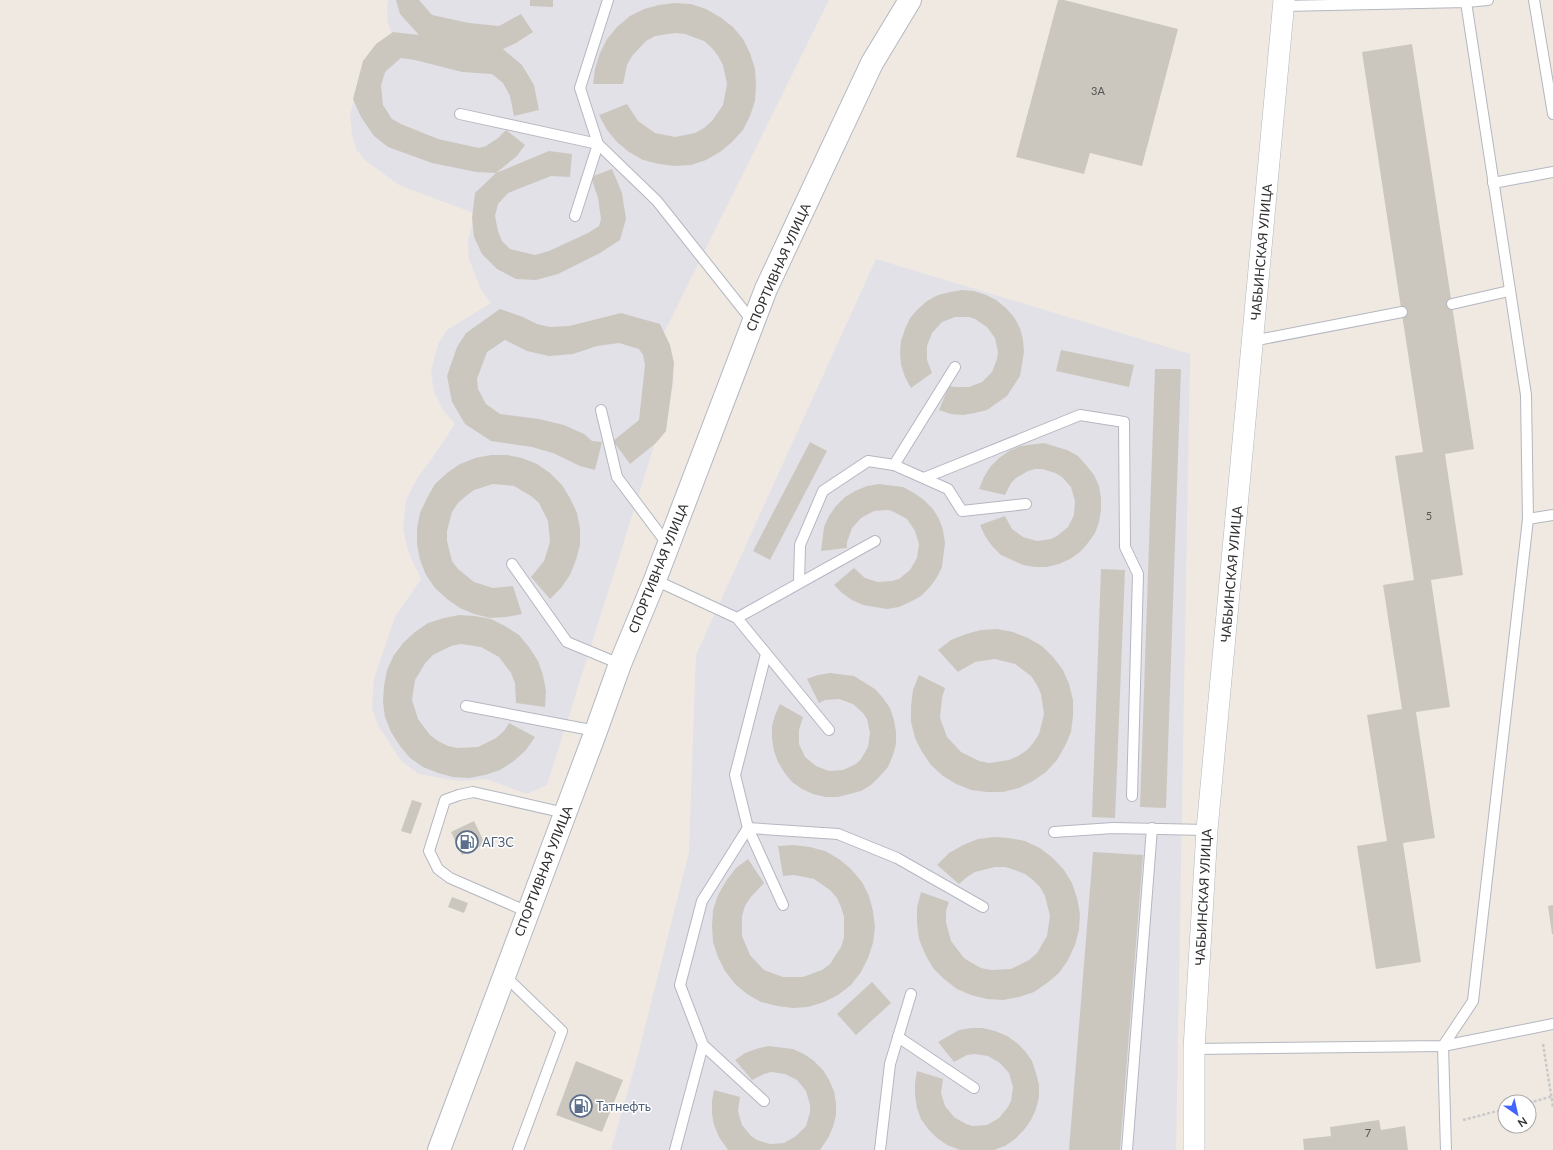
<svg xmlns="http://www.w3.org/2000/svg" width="1553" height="1150" viewBox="0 0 1553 1150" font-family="Lato,sans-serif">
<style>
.industrial{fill:#e3e1e8}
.building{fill:#cbc7bf}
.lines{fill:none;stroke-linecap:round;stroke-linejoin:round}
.lane-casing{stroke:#b4b7c1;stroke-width:12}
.street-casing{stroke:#b4b7c1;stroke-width:22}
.secondary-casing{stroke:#b4b7c1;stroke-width:24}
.path{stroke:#c9c9c9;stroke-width:2.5;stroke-dasharray:3 2;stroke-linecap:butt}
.lane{stroke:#fff;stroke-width:10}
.street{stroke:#fff;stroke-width:21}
.secondary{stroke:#fff;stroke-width:22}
.labels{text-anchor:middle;stroke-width:3;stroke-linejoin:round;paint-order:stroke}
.number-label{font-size:11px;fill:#555452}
.street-label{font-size:13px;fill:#2e2e2e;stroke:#fff}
.service-label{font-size:13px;fill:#4e5e75;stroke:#fff;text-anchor:start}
</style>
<rect width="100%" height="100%" fill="#efe9e1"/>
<g class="industrial">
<path d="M388 0H829L663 335 670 349 674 383 547 785 527 794 486 779 459 781 419 774 401 761 378 725 372 709 374 679 395 617 421 579 408 551 403 528 406 500 418 477 431 460 455 424 443 410 434 392 431 372 438 344 447 330 491 303 481 290 469 259 468 241 472 225 476 214 399 185 366 161 356 149 352 134 350 116 354 98 392 34 388 23 387 8Z"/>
<path d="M876 259 1190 354 1176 1150H611L638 1055 689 852 696 655Z"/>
</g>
<g class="building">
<path d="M396 0H419L432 15 469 23 499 26 521 14 533 32 516 43 503 49 522 65 534 85 539 110 514 116 510 96 503 83 492 74 462 72 415 60 401 58 394 64 385 72 381 86 383 105 392 119 401 124 438 139 479 148 486 146 498 138 506 130 525 145 517 156 496 173 476 172 432 163 388 147 374 136 361 117 353 99 363 61 376 44 393 32 419 35 400 14Z"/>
<path d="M530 0H553V7L530 6Z"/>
<path d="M1058 0H1064L1178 29 1142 166 1090 153 1084 174 1016 157Z"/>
<path d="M675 3 691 4 706 9 720 17 733 27 743 39 750 53 755 69 756 85 755 101 750 116 743 130 732 142 720 152 706 160 691 165 675 166 659 164 643 160 629 152 617 142 607 130 599 115 627 104 638 121 655 133 675 137 695 133 704 128 712 121 723 105 727 84 723 65 718 56 712 48 704 41 685 34 675 33 655 36 646 41 632 56 627 65 623 84H593L595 69 600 53 607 39 617 27 630 16 644 9 659 5Z"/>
<path d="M1412 44 1474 449 1445 454 1463 575 1431 580 1450 707 1416 712 1435 838 1403 843 1421 962 1376 969 1357 846 1387 841 1367 715 1402 709 1383 585 1414 580 1395 456 1423 452 1362 52Z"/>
<path d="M549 151 572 154 570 177 551 176 508 193 498 204 495 216 498 231 502 241 510 249 535 255 549 251 588 233 599 226 601 219 598 198 591 177 612 169 622 193 626 219 620 240 600 253 558 274 536 280 516 279 497 269 482 254 474 237 472 218 475 193 496 173Z"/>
<path d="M962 290 974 291 986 295 996 300 1006 308 1014 317 1020 328 1023 340 1024 352 1020 376 1007 396 987 410 975 413 963 415 951 414 939 410 949 386 955 387H969L982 382 992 372 997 359 998 352 995 338 987 327 975 319 969 317H955L942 322 932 333 927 346V360L932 373 911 388 905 377 901 365 900 353 901 341 905 329 910 318 918 309 927 301 938 295 950 292Z"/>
<path d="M500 309 523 317 537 324 550 327 569 326 621 313 660 324 670 345 674 363 672 387 666 431 656 443 630 464 613 441 639 420 645 365 643 355 639 349 619 343 597 346 573 354 549 356 527 351 505 340 487 352 477 379 478 389 486 404 500 414 539 419 564 425 584 434 592 441 602 442 595 470 580 466 553 453 532 447 491 441 465 424 452 402 447 376 457 347 466 333Z"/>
<path d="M1061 350 1134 365 1129 387 1056 371Z"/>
<path d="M1155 369H1181L1166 808 1140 807Z"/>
<path d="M810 442 827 451 770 560 753 551Z"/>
<path d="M1044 443 1067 450 1078 456 1086 465 1094 475 1099 486 1101 498V510L1099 522 1095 533 1088 543 1080 552 1070 559 1059 564 1047 567H1035L1023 565 1001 555 992 546 985 536 980 525 1005 516 1012 529 1023 537 1037 541 1051 539 1057 536 1068 527 1074 515 1075 501 1071 487 1062 477 1055 473 1042 469H1035L1028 471 1016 478 1011 483 1005 495 979 489 984 477 990 467 999 458 1009 451 1020 446Z"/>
<path d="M491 455H507L522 458 537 464 550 473 562 485 570 498 577 513 580 528V545L576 560 570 575 561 588 550 599 531 577 544 561 550 542 548 521 539 503 531 496 514 486 493 484 474 490 466 496 458 503 452 512 447 531V541L452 561 458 569 474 582 493 588 513 586 522 614 506 617 490 618 474 614 460 608 447 599 435 588 426 575 420 560 417 544V528L420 513 427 498 435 484 447 473 460 464 475 458Z"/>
<path d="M879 484 903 487 914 493 924 500 933 509 939 519 943 530 945 543 942 567 937 577 930 587 921 596 910 602 899 607 887 609 863 605 852 600 842 593 834 585 854 568 865 578 878 582 892 581 899 579 910 570 917 558 919 544 915 531 907 519 894 512 888 510 874 511 861 518 852 528 847 542V548L821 551 824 527 829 516 836 506 845 497 855 491 867 486Z"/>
<path d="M1101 569 1125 570 1115 818 1092 817Z"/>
<path d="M459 615 475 616 491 619 505 626 519 635 529 647 538 661 543 675 546 691 545 707 516 703 515 683 511 673 499 657 481 647 461 644 451 646 433 655 426 662 415 680 412 700 418 719 430 735 438 741 448 746 457 748 478 747 496 738 504 731 509 723 535 737 526 750 514 761 500 770 485 775 469 778 453 777 438 773 423 767 410 758 400 746 391 732 385 717 383 702 384 686 387 670 394 655 403 643 415 632 428 623 444 618Z"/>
<path d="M997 629 1013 632 1028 638 1042 646 1053 657 1063 670 1069 684 1073 700V716L1071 732 1065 746 1057 760 1046 772 1033 781 1019 788 1003 792H987L971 790 956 784 943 776 931 765 922 752 915 738 911 722V706L913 690 919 675 945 688 942 698 940 718 947 737 961 752 979 761 989 763 1009 760 1018 756 1027 750 1034 742 1039 734 1044 714 1041 694 1037 685 1031 676 1015 664 995 659 975 662 958 672 938 650 951 640 966 634 981 630Z"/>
<path d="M830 673 854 676 875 689 883 698 890 708 894 720 896 732V744L893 755 888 767 880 776 871 785 861 791 838 797H825L813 794 802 789 792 782 784 772 778 762 774 751 772 739V726L775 715 780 704 803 717 799 730V744L805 757 816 766 829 771 843 770 856 764 861 759 868 747 870 733 867 719 863 713 853 704 839 699 825 700 819 703 807 679 818 675Z"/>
<path d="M412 800 422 803 411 834 401 831Z"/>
<path d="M474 821 485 844 462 855 451 832Z"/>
<path d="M994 837 1009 838 1025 841 1040 848 1053 858 1064 870 1072 883 1077 898 1080 914 1079 930 1075 945 1068 960 1059 973 1047 983 1034 992 1019 997 1003 1000 987 999 971 995 957 989 944 979 933 968 925 954 919 939 917 923V907L921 892 949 902 946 911V922L951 941 964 958 972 963 981 968 991 970 1011 969 1029 960 1037 953 1047 936 1050 916 1045 896 1040 887 1033 880 1025 874 1015 870 1005 867H995L975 872 967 877 959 884 937 865 949 853 963 845 978 839Z"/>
<path d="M794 845 810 847 825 851 839 859 851 869 862 882 869 896 873 911 875 927 873 943 868 958 861 972 851 985 838 995 824 1002 808 1007 793 1008 777 1006 761 1002 747 994 735 984 725 971 718 957 713 942 712 926 713 910 718 895 726 881 736 868 748 859 764 883 750 898 745 906 742 916V936L750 955 764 970 783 977H803L822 970 830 964 841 947 844 937V917L841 907 837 898 830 890 814 879 794 875 783 876 778 846Z"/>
<path d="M1093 852 1143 855 1120 1150H1069Z"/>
<path d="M452 897 468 903 464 913 448 907Z"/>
<path d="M1553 905V934H1552L1548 906Z"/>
<path d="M872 982 891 1003 856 1035 837 1014Z"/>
<path d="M971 1028H983L995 1031 1007 1036 1017 1043 1025 1051 1032 1061 1036 1073 1039 1085V1097L1036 1109 1031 1120 1024 1130 1015 1139 1005 1146 994 1150H960L947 1145 937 1138 928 1129 921 1119 917 1108 915 1095V1083L917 1071 943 1079 941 1093 945 1106 954 1117 966 1124 973 1126 987 1125 999 1118 1008 1107 1011 1101 1013 1087 1009 1073 1000 1063 988 1056 974 1054 967 1055 954 1062 938 1042 959 1030Z"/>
<path d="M768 1046 793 1049 804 1054 814 1061 823 1070 829 1080 834 1091 836 1103V1115L833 1127 828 1138 820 1150H728L719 1137 714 1125 712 1114V1101L714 1090 740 1097 738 1111 742 1125 751 1136 757 1140 770 1144 784 1143 796 1136 806 1126 810 1112V1105L806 1091 797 1080 785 1074 771 1072 764 1074 752 1080 735 1060 745 1053 756 1049Z"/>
<path d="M576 1061 623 1080 602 1132 556 1115Z"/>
<path d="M1379 1120 1381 1130 1405 1126 1408 1150H1304L1303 1139 1331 1136 1330 1127Z"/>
</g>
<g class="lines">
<g class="lane-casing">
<g id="lane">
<path d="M608 0 580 88 598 144 657 201 753 322"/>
<path d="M1534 0 1553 114"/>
<path d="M1466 2 1488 0"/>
<path d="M1284 6 1466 2 1526 395 1528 519"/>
<path d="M460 114 598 144 575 216"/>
<path d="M1493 183 1553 172"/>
<path d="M1452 304 1509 291"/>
<path d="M1252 341 1402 312"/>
<path d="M601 410 617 477 668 545"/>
<path d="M894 465 948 489 962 511 1026 504"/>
<path d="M924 478 1080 415 1124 422 1125 547 1138 574 1132 796"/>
<path d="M512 564 567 642 620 664"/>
<path d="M655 580 737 618 829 730"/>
<path d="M799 583 800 545 823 491 868 461 894 465 955 367"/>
<path d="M737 618 875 541"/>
<path d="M766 654 735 775 748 828 783 905"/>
<path d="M466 706 596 731"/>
<path d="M1054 832 1113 828 1207 830"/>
<path d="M528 912 450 878 438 869 429 851 445 800 459 795 473 792 565 813"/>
<path d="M504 975 562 1031 518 1150"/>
<path d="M898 1037 974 1088"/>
<path d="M1194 1049 1443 1046 1553 1024"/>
<path d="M764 1101 703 1045 680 985 702 901 748 828 838 834 897 858 983 907"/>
<path d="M675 1150 703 1045"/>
<path d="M880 1150 890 1064 911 994"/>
<path d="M1127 1150 1152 828"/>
<path d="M1446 1150 1443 1046 1473 1001 1528 519 1553 515"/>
</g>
</g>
<g class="street-casing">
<path id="street" d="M1194 1150V1049L1207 830 1284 0"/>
</g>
<g class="secondary-casing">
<path id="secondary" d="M439 1150 596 731 620 664 655 580 766 289 872 63 910 0"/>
</g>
<g class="path">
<path d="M1543 1044 1553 1107"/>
<path d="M1529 1103 1553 1096"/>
<path d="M1463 1120 1505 1109"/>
</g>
<use href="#lane" class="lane"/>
<use href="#street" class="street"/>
<use href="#secondary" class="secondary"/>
</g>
<defs>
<g id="fuel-ring" transform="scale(1.15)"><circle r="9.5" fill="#fff" stroke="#5c6f8a" stroke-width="1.5"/><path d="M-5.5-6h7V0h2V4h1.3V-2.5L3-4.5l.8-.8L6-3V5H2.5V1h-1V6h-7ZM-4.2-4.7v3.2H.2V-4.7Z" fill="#5c6f8a"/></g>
</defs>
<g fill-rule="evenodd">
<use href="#fuel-ring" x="467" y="842"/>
<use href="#fuel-ring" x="581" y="1106"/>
</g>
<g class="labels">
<g class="number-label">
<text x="1098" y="95">3А</text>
<text x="1429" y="520">5</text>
<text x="1368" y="1137">7</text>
</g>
<g class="street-label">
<text transform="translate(1261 252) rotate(-85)" y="5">ЧАБЬИНСКАЯ УЛИЦА</text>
<text transform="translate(778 267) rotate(-66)" y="5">СПОРТИВНАЯ УЛИЦА</text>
<text transform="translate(658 568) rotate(-68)" y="5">СПОРТИВНАЯ УЛИЦА</text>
<text transform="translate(1231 574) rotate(-85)" y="5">ЧАБЬИНСКАЯ УЛИЦА</text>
<text transform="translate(543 871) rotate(-69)" y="5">СПОРТИВНАЯ УЛИЦА</text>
<text transform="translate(1203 897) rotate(-87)" y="5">ЧАБЬИНСКАЯ УЛИЦА</text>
</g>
<g class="service-label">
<text x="482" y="847">АГЗС</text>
<text x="596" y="1111">Татнефть</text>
</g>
</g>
<g transform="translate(1517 1114) rotate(146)"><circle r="19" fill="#ffffff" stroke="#ababab"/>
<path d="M0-3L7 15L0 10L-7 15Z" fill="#4264fb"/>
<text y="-6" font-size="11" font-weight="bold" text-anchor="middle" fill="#2e2e2e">N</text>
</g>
</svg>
